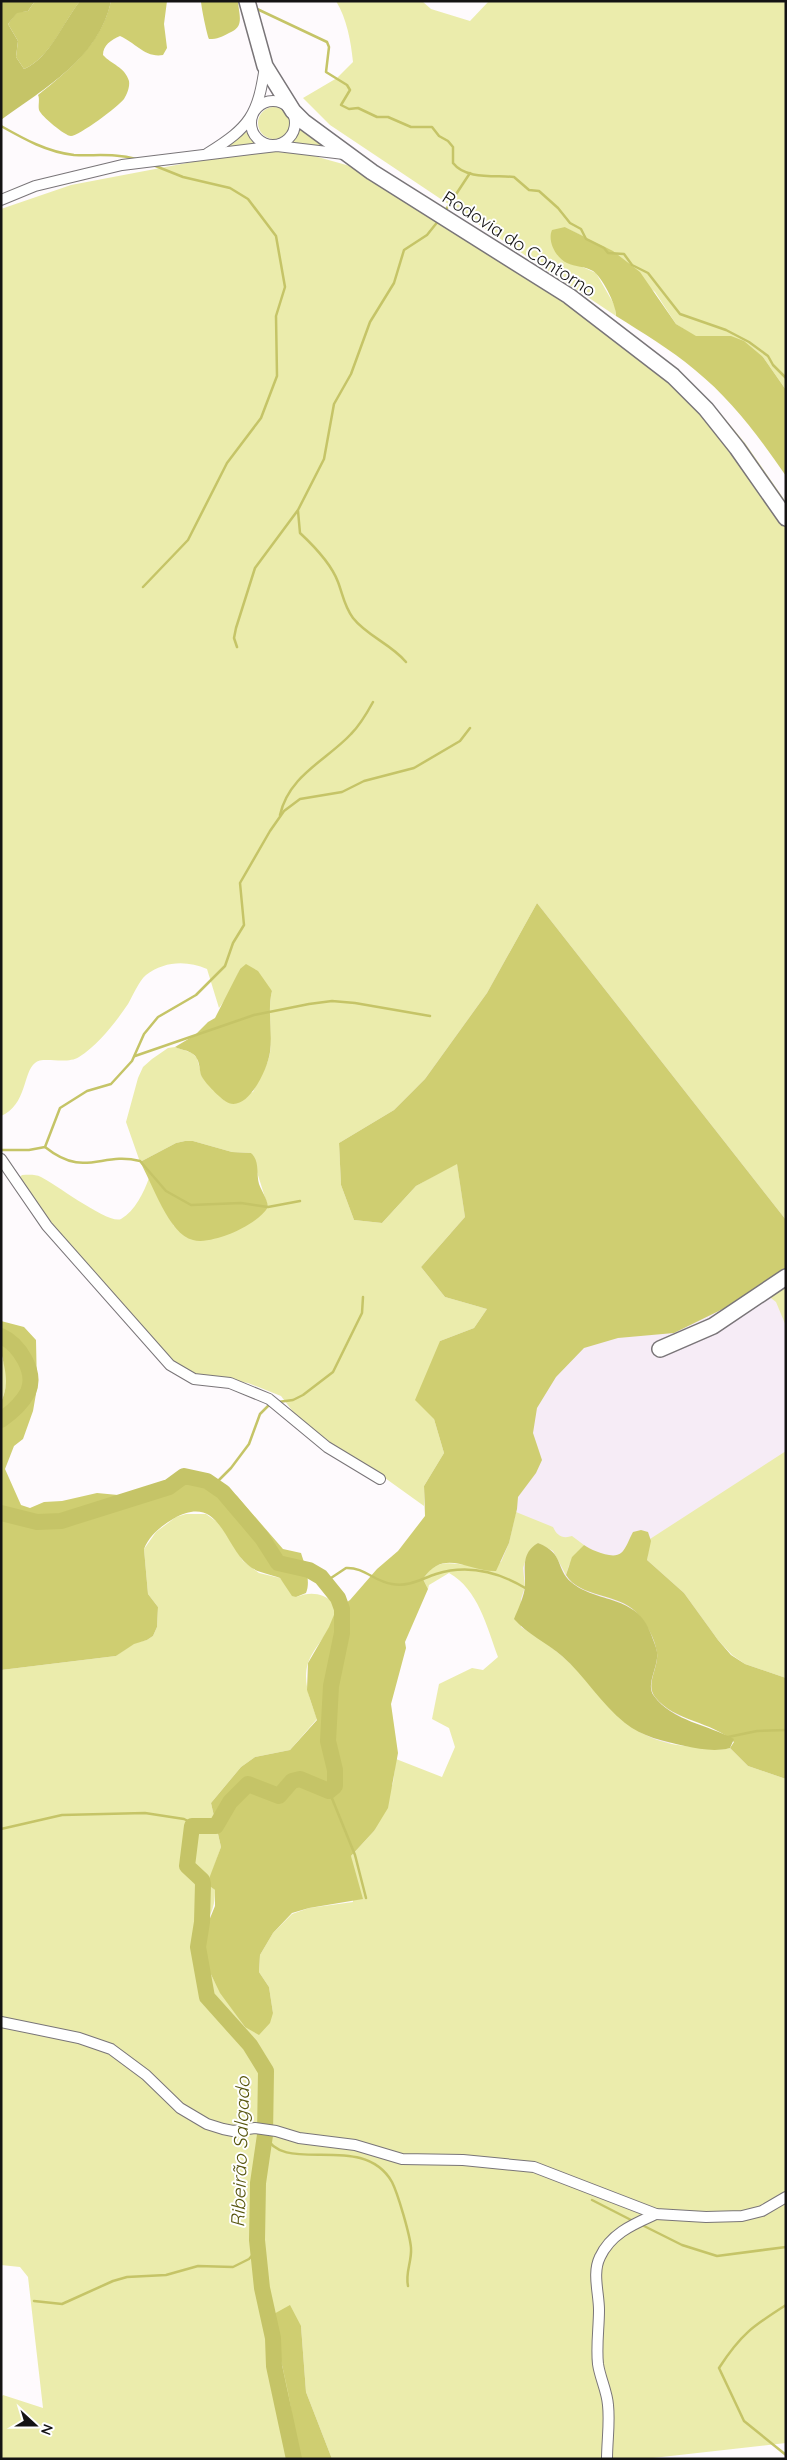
<svg xmlns="http://www.w3.org/2000/svg" width="787" height="2460" viewBox="0 0 787 2460" font-family="Quicksand,sans-serif">
<style>
.built{fill:#f6ecf6}
.green{fill:#ebecac}
.forest{fill:#cfce71}
.water{fill:#c5c467}
.lines{fill:none;stroke-linecap:round;stroke-linejoin:round}
.stream{stroke:#c5c467;stroke-width:2.5}
.river{stroke:#c5c467;stroke-width:16}
.street-casing{stroke:#797578;stroke-width:12}
.secondary-casing{stroke:#797578;stroke-width:18}
.street{stroke:#fff;stroke-width:10}
.secondary{stroke:#fff;stroke-width:15}
.labels{text-anchor:middle;stroke-width:4;stroke-linejoin:round;paint-order:stroke}
.street-label{font-size:18px;fill:#141314;stroke:#fff}
.water-label{font-size:19px;font-style:italic;fill:#57550d;stroke:#fff}
</style>
<rect width="100%" height="100%" fill="#fefafd"/>
<path class="built" d="M543 904 786 1202V1465L651 1789 490 1609 500 1356 402 1109Z"/>
<g class="green">
<path d="M336 1H422L431 9 470 21 489 1H786V390L763 357 714 336 696 337 676 324 655 292 598 244 565 227 557 252 560 257 596 273 615 306 616 316 330 125 303 98 337 78 353 62C351 42 347 19 336 1Z"/>
<circle cx="274" cy="123" r="16"/>
<path d="M299 122 328 147 290 142 296 135Z"/>
<path d="M249 130 253 140 257 143 220 150Z"/>
<path d="M263 151 307 154 350 166 648 353 707 401 721 414 745 443 786 502V1220L537 903 487 993 425 1079 394 1110 339 1143 341 1185 354 1220 382 1223 416 1186 457 1163 465 1217 421 1267 445 1297 487 1309 474 1328 440 1341 434 1419 444 1453 424 1486V1506L385 1478 359 1468 325 1438 300 1421 281 1396 248 1383 193 1375 159 1356 41 1217 20 1177 22 1175C28 1175 35 1174 41 1177 54 1183 109 1225 121 1219 135 1211 144 1192 149 1178L174 1226 268 1207 251 1153 232 1152 193 1141H185L176 1143 140 1162 126 1122 138 1078 143 1067 152 1059 168 1048 175 1047 192 1053 197 1058 202 1077 225 1101 253 1092C258 1079 268 1066 270 1053 273 1032 267 1011 272 991L240 969 229 994 219 1008 207 969C187 960 164 961 146 975 139 981 133 995 128 1004 116 1022 98 1045 79 1057 67 1065 42 1056 35 1063 23 1072 27 1105 1 1116V209L71 185 234 154Z"/>
<path d="M786 1278V1326L776 1302 767 1295Z"/>
<path d="M1 1356C9 1372 8 1386 1 1402Z"/>
<path d="M786 1451V1678L745 1664 732 1655 718 1640 684 1593 647 1560 650 1539Z"/>
<path d="M516 1512 553 1527C557 1536 563 1539 572 1536L584 1545 569 1565 566 1575 553 1551 538 1543 528 1553 523 1568 525 1587 521 1599V1627C543 1640 563 1655 581 1674 619 1715 633 1743 696 1747 707 1748 719 1751 730 1748L748 1766 786 1779V2443L644 2459H332L306 2392 301 2326 277 2352C287 2378 293 2404 294 2432 295 2441 292 2450 295 2459H1V2398L3 2395 43 2408 28 2277 20 2267 1 2265V1670L116 1656 134 1643 147 1640 153 1636 157 1627 158 1607 148 1594 144 1549 156 1532 176 1517 186 1514H206L220 1524 243 1561 259 1573 280 1578 296 1597C311 1591 322 1593 335 1603 339 1626 315 1643 308 1663 302 1682 311 1702 317 1719L290 1750 255 1757 241 1767 211 1803 221 1847 208 1884 215 1890C215 1912 209 1913 204 1930 195 1965 228 2000 245 2027L273 2013 269 1987 259 1972 260 1955 273 1933 292 1914 309 1908 353 1902 351 1856 374 1831 393 1783 396 1759 442 1777 455 1747 449 1728 432 1719 439 1684 472 1668 483 1670 498 1657C487 1627 478 1589 449 1573L429 1585 428 1589 423 1579C439 1555 452 1566 473 1565 482 1565 492 1563 501 1562L509 1543Z"/>
</g>
<g class="forest">
<path d="M35 1H80C63 23 50 58 24 69L16 57 18 41 8 24 17 12 28 11Z"/>
<path d="M111 1H167L164 24 167 48 163 55C145 58 136 43 120 36 111 40 103 45 103 55 111 64 125 67 129 81 130 87 127 94 124 99 119 106 79 136 71 136 65 136 41 116 39 110 38 105 40 99 38 95 70 70 102 42 111 1Z"/>
<path d="M201 1H238C239 16 245 27 229 33 221 37 218 39 209 39 207 35 201 6 201 1Z"/>
<path d="M565 227 613 251 640 272 676 324 696 336H731L744 341 763 357 786 390V476C759 437 732 400 695 370 670 349 643 333 616 316 617 306 602 277 593 271 585 266 575 267 567 263 556 258 547 241 552 230Z"/>
<path d="M537 903 786 1220V1278L674 1333 618 1338 584 1348 556 1377 537 1408 533 1433 542 1460 536 1473 518 1497 517 1509 509 1543 496 1571C469 1572 444 1547 423 1579L428 1589 405 1642 406 1648 391 1704 398 1753 388 1808 374 1831 351 1856 363 1899 309 1908 292 1913 273 1933 260 1955 259 1972 269 1987 273 2013 270 2023 259 2035 245 2027 220 1993 204 1960V1933L215 1906V1890L207 1884 221 1847 211 1803 241 1767 255 1757 290 1750 317 1720 307 1690 308 1663 329 1627 336 1610 350 1600 377 1569 398 1551 425 1516 424 1486 444 1453 434 1419 415 1400 440 1341 474 1328 487 1309 445 1297 421 1267 465 1217 457 1164 416 1186 382 1223 354 1220 341 1185 339 1143 394 1110 425 1079 487 993Z"/>
<path d="M246 964 258 971 272 991C267 1011 273 1031 270 1052 268 1069 246 1116 225 1101 218 1096 204 1082 201 1075 199 1068 200 1059 193 1054 188 1050 181 1050 175 1047L195 1035 208 1022 215 1018 240 969Z"/>
<path d="M185 1141H193L232 1152 251 1153C260 1161 256 1173 259 1184 262 1192 267 1198 268 1207 261 1219 241 1230 227 1235 218 1238 203 1243 193 1240 169 1235 152 1182 140 1162L176 1143Z"/>
<path d="M1 1321 24 1327 36 1340 37 1388 33 1411 23 1439 14 1446 5 1469 21 1505 30 1508 44 1502 62 1501 97 1493 139 1497 188 1483C202 1483 211 1491 226 1487L237 1496 283 1549 301 1553C305 1565 311 1581 306 1593L296 1597 292 1596 280 1578C268 1573 257 1573 248 1565 224 1546 220 1492 173 1519 161 1526 149 1536 144 1549L148 1594 158 1607 157 1627 153 1636 147 1640 134 1644 116 1656 1 1670V1402C9 1384 6 1374 2 1356 0 1346 1 1332 1 1321Z"/>
<path d="M641 1530 648 1532 651 1541 647 1560 684 1593 718 1640 731 1655 745 1664 786 1678V1779L748 1766 730 1748 734 1742C712 1721 675 1722 655 1697 645 1684 659 1667 657 1653 655 1638 646 1623 636 1612 618 1593 580 1598 566 1575L572 1557 584 1545C591 1550 613 1560 621 1553 626 1549 630 1537 633 1532Z"/>
<path d="M290 2305 301 2326 306 2392 332 2459H295L294 2455C296 2403 279 2365 272 2315Z"/>
</g>
<g class="water">
<path d="M1 1H35L28 11 17 13 8 24 18 41 16 57 24 69C50 58 63 22 80 1H111C99 58 45 88 1 120Z"/>
<path d="M538 1543C565 1554 555 1568 571 1582 597 1604 637 1594 651 1634 653 1640 656 1646 657 1652 659 1667 645 1684 654 1696 672 1721 709 1725 734 1739L730 1748C715 1752 700 1749 685 1746 664 1741 642 1737 625 1723 601 1704 585 1676 562 1656 547 1643 527 1634 514 1619 518 1609 525 1595 525 1585 526 1568 520 1554 538 1543Z"/>
</g>
<g class="lines">
<g class="stream">
<path d="M255 8 327 42 329 47 326 72 347 85 350 90 341 105 349 109 358 108 377 117H388L411 127H432L439 136 448 141 453 147V163C466 180 496 175 514 177L529 190 539 191 558 208 570 223 581 229 586 239 604 248 608 253 624 254 632 265 648 273 680 314 726 330 749 342 768 356 773 365 786 378"/>
<path d="M1 126C24 139 47 152 74 155 95 156 116 153 136 159"/>
<path d="M445 211 470 173"/>
<path d="M298 511 300 533C314 546 331 563 338 582 343 595 344 606 353 618 367 636 391 644 406 662"/>
<path d="M143 587 188 540 227 463 261 418 277 376 276 316 285 287 276 236 248 199 230 188 183 177 153 165"/>
<path d="M237 647 234 638 236 628 255 568 298 510 324 459 334 404 351 374 370 322 394 283 404 250 427 235 439 220"/>
<path d="M280 815C289 775 327 760 351 734 360 725 367 713 373 702"/>
<path d="M135 1056 254 1015 309 1004 332 1001 355 1003 430 1016"/>
<path d="M45 1147C85 1179 101 1151 140 1161L166 1191 191 1205 241 1203 268 1207 300 1201"/>
<path d="M1 1150H29L45 1147 60 1108 87 1091 111 1084 132 1061 144 1034 158 1017 196 995 225 966 233 943 244 925 240 883 270 831 284 811 300 799 342 792 364 781 414 768 460 741 470 728"/>
<path d="M278 1402 293 1400 303 1395 333 1372 362 1313 363 1297"/>
<path d="M214 1485 231 1468 249 1444 260 1414 271 1403"/>
<path d="M325 1582 346 1568C364 1567 375 1582 392 1584 409 1587 421 1579 436 1574 468 1564 499 1572 527 1589"/>
<path d="M728 1737 757 1731 786 1730"/>
<path d="M329 1791 355 1855 366 1898"/>
<path d="M1 1829 62 1815 145 1813 184 1819 194 1824"/>
<path d="M265 2135C283 2177 362 2130 392 2182 398 2194 410 2235 411 2248 412 2262 405 2272 408 2286"/>
<path d="M592 2200 633 2221"/>
<path d="M640 2224 682 2245 717 2256 786 2247"/>
<path d="M34 2301 62 2304 113 2281 127 2277 166 2275 198 2266 233 2267 249 2259 257 2250"/>
<path d="M786 2305C753 2326 741 2334 719 2368L744 2421 786 2455"/>
</g>
<g class="river">
<path d="M1 1336C19 1344 37 1372 28 1392 22 1403 11 1413 1 1420"/>
<path d="M1 1513 37 1522 61 1521 169 1487 184 1476 207 1481 223 1492 262 1538 278 1563 309 1570 321 1577 338 1598 342 1609V1633L331 1686 328 1741 335 1770V1786L329 1791 300 1779 292 1781 279 1796 248 1784 230 1802 216 1826H192L187 1866 202 1880 203 1884 202 1922 198 1947 207 1997 250 2045 266 2071 265 2135 258 2183 257 2240 262 2288 273 2338 274 2366 294 2459"/>
</g>
<g class="street-casing">
<g id="street">
<circle cx="273" cy="123" r="22"/>
<path d="M208 153C250 127 258 115 265 66"/>
<path d="M1 200 35 186 122 165 277 146 344 154"/>
<path d="M1 1159 47 1226 170 1365 194 1379 230 1383 269 1399 327 1447 380 1479"/>
<path d="M1 2022 79 2038 111 2049 146 2075 180 2108 207 2124 223 2129 233 2131 255 2128 276 2131 299 2138 355 2145 402 2159 463 2160 534 2167 656 2214 706 2217 742 2216 762 2211 786 2197"/>
<path d="M607 2459C607 2441 610 2423 608 2405 607 2391 600 2378 598 2364 596 2346 599 2328 599 2310 599 2293 592 2273 600 2257 611 2233 634 2224 656 2214"/>
</g>
</g>
<g class="secondary-casing">
<g id="secondary">
<path d="M247 1 265 66 293 111 304 122 372 172 569 296 673 376 706 409 737 448 786 518"/>
<path d="M660 1349 713 1326 786 1277"/>
</g>
</g>
<use href="#street" class="street"/>
<use href="#secondary" class="secondary"/>
</g>
<g class="labels">
<g class="street-label">
<text transform="translate(519 244) rotate(33)" y="6">Rodovia do Contorno</text>
</g>
<g class="water-label">
<text transform="translate(240 2152) rotate(-88)" y="7">Ribeirão Salgado</text>
</g>
</g>
<rect width="787" height="2460" fill="none" stroke="#141314" stroke-width="5"/>
<g transform="translate(35 2425) rotate(111)" stroke="#ffffff" stroke-width="4" paint-order="stroke">
<path d="M0-4L9 19L0 12L-9 19Z" fill="#141314"/>
<text y="-8" font-size="14" font-weight="bold" text-anchor="middle" fill="#141314">N</text>
</g>
</svg>
